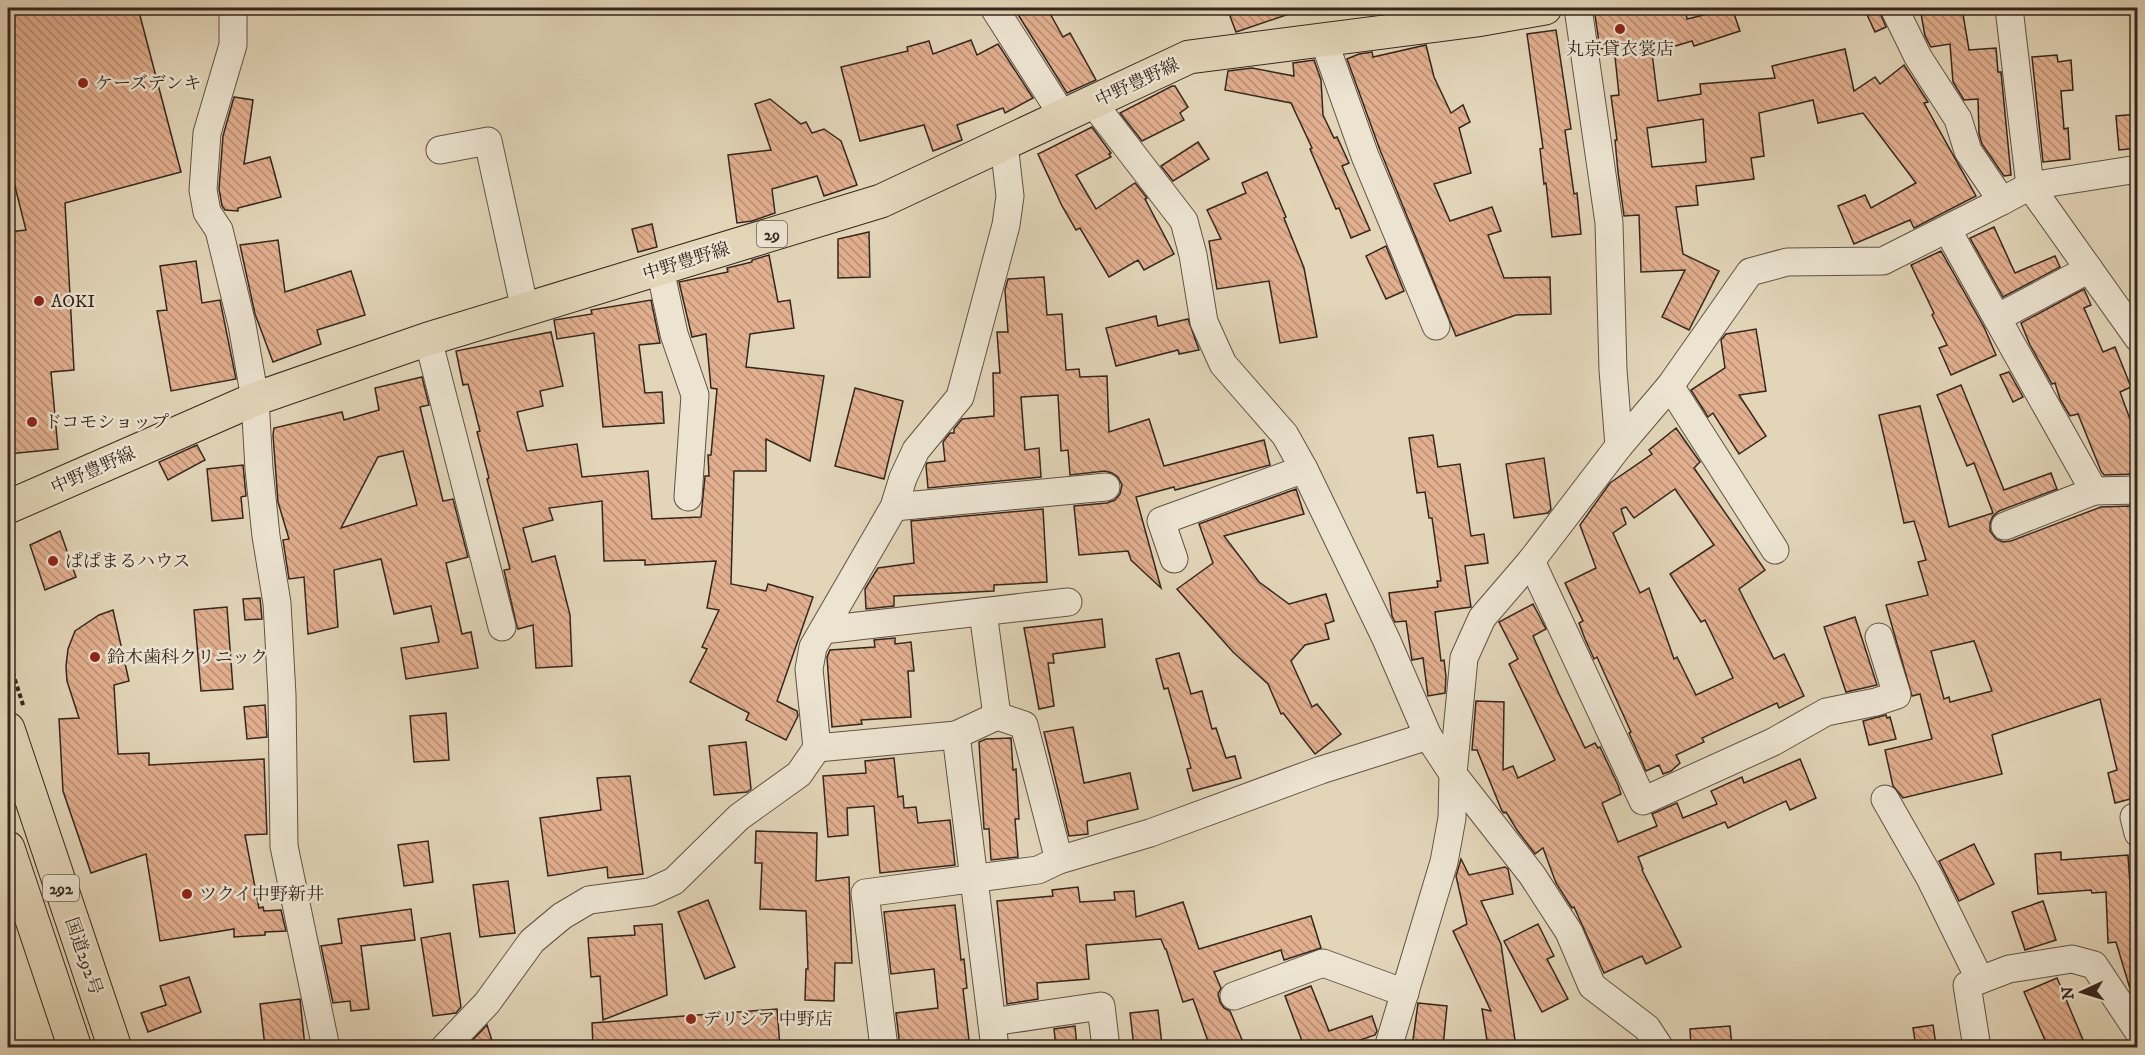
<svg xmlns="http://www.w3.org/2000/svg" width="2145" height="1055" viewBox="0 0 2145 1055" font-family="'IM FELL DW Pica','Noto Serif JP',serif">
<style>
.building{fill:url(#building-back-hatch);stroke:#35271e;stroke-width:1.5;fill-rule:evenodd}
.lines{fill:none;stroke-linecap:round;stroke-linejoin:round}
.minor-casing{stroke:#605244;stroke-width:29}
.major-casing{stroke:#35271e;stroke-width:35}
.highway-casing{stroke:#35271e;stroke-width:35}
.path{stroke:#35271e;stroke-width:4;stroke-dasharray:4.5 3;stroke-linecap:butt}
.minor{stroke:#ece4d1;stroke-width:27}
.major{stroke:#e2d5b8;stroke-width:33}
.highway{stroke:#e2d5b8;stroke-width:33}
.poi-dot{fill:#8f2418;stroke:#ece4d1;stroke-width:2}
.labels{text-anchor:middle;stroke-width:5;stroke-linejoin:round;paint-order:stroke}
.shield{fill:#ece4d1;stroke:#6c6054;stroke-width:1.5}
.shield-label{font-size:16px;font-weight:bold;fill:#35271e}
.poi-label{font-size:18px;fill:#35271e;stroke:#ece4d1;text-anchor:start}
.street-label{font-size:18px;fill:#35271e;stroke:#ece4d1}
</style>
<defs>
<pattern id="building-back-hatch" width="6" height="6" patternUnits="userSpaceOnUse" patternTransform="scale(1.5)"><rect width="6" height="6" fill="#e2af8f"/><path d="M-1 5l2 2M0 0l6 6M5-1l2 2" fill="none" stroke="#b88e74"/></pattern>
</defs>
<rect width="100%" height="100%" fill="#e2d5b8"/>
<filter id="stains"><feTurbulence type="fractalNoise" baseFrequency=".00333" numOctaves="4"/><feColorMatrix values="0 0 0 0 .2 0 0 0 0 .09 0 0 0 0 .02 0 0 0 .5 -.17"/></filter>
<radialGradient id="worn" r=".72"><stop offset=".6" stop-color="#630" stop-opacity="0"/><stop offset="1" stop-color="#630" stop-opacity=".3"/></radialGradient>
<g class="building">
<path d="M8 8H138L181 172 65 203 74 370 51 372 58 449 8 454V232L26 230 8 159Z"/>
<path d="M1014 8H1047L1063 37 1070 33 1096 80 1067 93Z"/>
<path d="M1227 8H1301V10L1236 32Z"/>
<path d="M1608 8H1685L1687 19 1732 8 1740 31 1694 46 1692 41 1652 53 1658 101 1701 94 1700 84 1775 78 1772 66 1845 49 1854 91 1875 77 1880 84 1904 65 1928 102 1924 103 1976 196 1914 228 1910 220 1854 244 1838 206 1865 195 1871 208 1916 183 1863 113 1818 123 1813 100 1759 113 1764 156 1751 158 1754 179 1696 186 1698 205 1676 207 1683 254 1719 271 1689 330 1662 317 1685 270 1641 272 1639 215 1624 216 1618 172 1615 140H1617L1611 96 1619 95 1614 47 1600 49 1595 15ZM1703 119 1706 162 1652 167 1647 128Z"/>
<path d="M1864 8H1878L1886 27 1875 32Z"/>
<path d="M1920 8H1962L1969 50 1996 48 1998 72H2001L2011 175 2004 176 1982 144 1979 134 1978 99 1964 100 1953 82 1950 44 1931 47 1925 36Z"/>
<path d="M1556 30 1571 129 1565 130 1574 194 1577 193 1581 234 1552 237 1546 183 1544 184 1540 149 1543 148 1527 34Z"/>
<path d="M971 40 977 55 998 44 1033 98 1005 113 1003 108 957 125 962 140 933 151 924 125 860 141 841 67 908 51 907 47 929 41 933 54Z"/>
<path d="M1426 45 1434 77 1451 113 1463 105 1470 122 1459 128 1471 173 1434 184 1450 221 1492 207 1501 231 1488 235 1504 278 1550 277 1551 314 1516 315 1456 336 1380 150 1347 59 1359 54 1372 52 1373 57Z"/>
<path d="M2057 55 2058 62 2071 60 2073 90 2061 91 2064 129 2068 128 2070 159 2043 162 2032 57Z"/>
<path d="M1314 60 1321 80 1323 115 1334 138 1337 137 1349 163 1342 166 1370 230 1351 238 1339 208 1336 209 1310 149 1312 148 1291 103 1225 90 1228 71 1252 68 1294 76 1293 63Z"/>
<path d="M1172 86H1175L1188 107 1180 113 1184 120 1142 141 1120 113Z"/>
<path d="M234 97 253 100 244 164 270 157 281 197 238 208V211L225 210 222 206 219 189 223 136Z"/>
<path d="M770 99 801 124 806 122 812 133 824 129 841 141 857 185 824 196 817 176 772 189 775 213 752 221 737 223 728 155 771 150 755 104Z"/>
<path d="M2138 114V148L2119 150 2116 116Z"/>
<path d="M1092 127 1111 153 1109 154 1111 157 1076 175 1096 209 1135 183 1147 198 1145 199 1174 254 1144 270 1138 260 1109 277 1080 228 1076 230 1062 206 1038 154Z"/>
<path d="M1198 142 1209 159 1173 181 1161 166Z"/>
<path d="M1267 172 1286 217 1284 218 1304 268 1317 337 1280 343 1269 281 1217 289 1209 241 1221 239 1207 210 1246 193 1242 183Z"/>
<path d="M652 224 657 247 638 252 632 229Z"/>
<path d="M1994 227 2015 273 2055 256 2060 267 2003 297 1970 238Z"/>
<path d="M869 232 870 277 838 278V239Z"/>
<path d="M278 240 285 292 351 271 365 315 317 330 321 344 273 362 255 314 240 245Z"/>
<path d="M1386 246 1404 291 1386 299 1366 256Z"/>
<path d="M1941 251 1984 327 1996 355 1951 375 1939 348 1947 345 1932 315 1934 313 1911 265Z"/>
<path d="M769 255 778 302 790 300 794 328 750 334 746 367 824 376 810 461 766 439V471H734L731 584 766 591 768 584 813 597 777 701 797 711 798 716 786 740 746 720 749 713 690 682 707 649 702 647 719 610 707 608 716 561 645 565V560L604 561 602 501 549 508 553 520 523 528 532 562 555 556 570 615 572 666 536 668 533 625 518 629 517 627 504 570 510 569 487 479 489 478 477 432 480 431 468 384 463 385 456 351 551 332 563 386 540 391 543 406 517 412 527 451 577 444 582 477 648 471 652 519 701 517 705 476H709L708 455H711L717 389 711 388 706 334 692 337 679 282 728 272 727 268 752 262V260Z"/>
<path d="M196 261 202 303 220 300 236 379 171 391 157 311 167 310 160 266Z"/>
<path d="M1044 277 1047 315 1062 314 1066 370 1079 369 1080 377 1107 376 1109 432 1149 419 1164 466 1264 440 1270 465 1175 490 1174 487 1136 497 1161 588 1131 560 1128 551 1079 555 1074 506 1107 503 1115 500 1120 494 1122 485 1118 477 1112 473 1105 471 1070 475 1068 450 1061 451 1058 395 1021 397 1025 450 1039 448 1041 477 928 488 926 466 927 463 945 461 943 442 950 433H954V429L962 419 994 416 993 373H1000L997 332H1008L1005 290 1008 279Z"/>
<path d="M2084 289 2091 305 2084 308 2103 352 2115 347 2131 387 2120 392 2138 441V474L2104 475 2101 471 2078 414 2070 416 2060 399 2055 383 2052 384 2030 345 2021 323Z"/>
<path d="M651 300 660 343 639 345 645 393 662 392 664 423 603 427 594 333 557 339 554 320 592 314 591 310Z"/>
<path d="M1156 316 1158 326 1188 319 1199 350 1179 354 1178 350 1116 366 1106 328Z"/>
<path d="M1756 329 1766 391 1739 395 1766 436 1739 454 1713 413 1708 417 1691 390 1725 368 1721 340 1726 334Z"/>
<path d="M2009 372 2023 397 2013 402 2000 375Z"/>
<path d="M422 377 429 405 420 407 443 501 453 499 468 557 446 563 462 634 471 632 478 668 406 679 401 648 439 642 431 606 394 614 381 559 334 570 338 627 308 634 304 577 289 579 283 540 289 539 278 502 273 435 274 428 342 412 344 420 379 410 375 388ZM403 451 417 505 341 528 378 457Z"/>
<path d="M1961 385 2004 490 2051 473 2057 489 1999 511 1993 516 1990 523V531L1996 539 2003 542 2011 541 2101 507 2130 506 2138 526V797L2115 803 2108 773 2117 770 2100 699 1992 735 2002 774 1903 798 1893 786 1885 750 1932 739 1920 694 1912 696 1886 605 1928 595 1918 562 1926 560 1914 521 1904 523 1879 415 1920 406 1949 527 1993 513 1974 463 1967 466 1937 395ZM1974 641 1992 691 1950 702 1949 697 1944 699 1931 651Z"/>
<path d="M855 388 903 401 884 479 835 466Z"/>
<path d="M1676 428 1700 462 1694 468 1765 570 1739 589 1774 659 1784 654 1804 696 1779 708 1777 703 1702 738 1704 742 1676 755 1680 763 1671 771 1663 774 1659 765 1646 771 1629 733 1631 732 1597 657 1594 659 1585 639 1579 623 1583 621 1565 583 1596 568 1580 525 1610 483 1652 454 1649 450ZM1675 489 1714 545 1670 574 1701 622 1705 620 1733 678 1696 695 1677 657 1674 659 1649 588 1640 593 1613 533 1626 524 1621 509 1626 507 1634 518Z"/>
<path d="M1433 435 1438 467 1460 464 1471 536 1484 534 1488 563 1465 566 1471 607 1435 612 1441 661 1444 660 1446 677 1445 693 1428 696 1423 658 1412 660 1406 621 1395 622 1392 616 1389 593 1438 587 1437 581H1441L1432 518H1429L1425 492 1417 493 1409 438Z"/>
<path d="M197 445 205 460 168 480 159 462Z"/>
<path d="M1544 458 1551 509 1548 513 1514 518 1506 464Z"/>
<path d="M243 465 246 496 241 497 243 518 212 521 207 469Z"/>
<path d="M1296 489 1304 514 1224 536 1259 582 1289 604 1326 594 1334 621 1325 624 1329 639 1305 645 1291 661 1312 707 1317 704 1341 734 1315 754 1283 713 1281 714 1268 684 1233 652 1177 589 1213 563 1199 524Z"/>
<path d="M1043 509 1047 582 994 585V591L894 596V606L866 609 865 589 878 568 914 563 911 521Z"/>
<path d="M60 531 76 577 45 590 30 545Z"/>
<path d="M260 598 262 619 245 620 243 599Z"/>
<path d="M1533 604 1546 629 1533 636 1559 694 1585 748 1595 743 1598 748 1600 747 1618 785 1621 794 1602 803 1618 842 1657 826 1652 814 1677 803 1683 818 1717 804 1711 791 1742 777 1744 783 1800 759 1816 798 1790 810 1786 801 1728 828 1725 822 1638 857 1643 869 1642 870 1681 947 1646 964 1642 956 1604 973 1574 907 1572 908 1556 883 1543 848 1535 854 1517 830 1506 812 1504 813 1502 811 1477 750H1472L1476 701 1504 702 1503 770 1513 766 1518 778 1555 760 1509 664 1518 659 1499 622Z"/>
<path d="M227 607 233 689 201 691 194 610Z"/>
<path d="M113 610 129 681 114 685 118 754 149 753V765L264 759 267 834 245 835 259 908 263 907 264 911 281 910 286 931 265 932V935L234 937V929L160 941 146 854 91 873 63 791 59 719 79 718 67 681 66 666 68 649 75 631 99 615Z"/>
<path d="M1855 617 1877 685 1846 692 1824 627Z"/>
<path d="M1102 619 1105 647 1053 654 1054 663H1048L1054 706 1039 709 1024 628Z"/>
<path d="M895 638V644L911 642 914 671H908L911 717 861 720 862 724 832 727 827 657 830 650 875 647 874 640Z"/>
<path d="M1179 653 1191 694 1202 691 1212 729 1216 728 1226 758 1235 756 1241 778 1193 791 1187 769 1191 768 1168 688 1164 689 1156 659Z"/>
<path d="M265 705 267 737 247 739 244 707Z"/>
<path d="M446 713 449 760 414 762 410 716Z"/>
<path d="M1886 715 1887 718 1890 717 1896 739 1869 745 1863 721Z"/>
<path d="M1073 727 1084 783 1130 773 1138 809 1087 821 1088 834 1069 836 1044 732Z"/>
<path d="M1011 738 1013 770 1016 769 1019 819H1015L1018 857 991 860 989 829H984L979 742 986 739Z"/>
<path d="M746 742 751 789 747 792 714 795 709 746Z"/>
<path d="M894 758 898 797 903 796 904 808 916 807 918 823 950 820 955 865 880 873 874 806 847 808 848 835 828 837 823 776 866 773 865 761Z"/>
<path d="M630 776 643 874 608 878 607 867 548 876 540 818 601 810 597 778Z"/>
<path d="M756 831 817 833 816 881 849 877 852 963H835L834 1001 805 1000 806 969H808L806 911 760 909 762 863H755Z"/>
<path d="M428 841 433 882 404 886 398 845Z"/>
<path d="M1974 844 1994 884 1959 901 1939 861Z"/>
<path d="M2061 852V860L2128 855 2131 899H2138V997H2134L2131 992 2116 942 2108 943 2106 892 2092 893 2091 890 2038 894 2035 854Z"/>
<path d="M1461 859 1469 875 1505 867 1508 869 1513 894 1481 901 1501 944 1516 1047H1488L1482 1009 1491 1011 1453 931 1467 924 1456 876Z"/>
<path d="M508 881 515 933 480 937 473 885Z"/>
<path d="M1078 887 1080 902 1115 900 1114 892 1134 891 1136 917 1183 902 1199 949 1311 916 1321 948 1284 960 1281 950 1214 972 1221 988 1218 994 1220 1002 1224 1008 1230 1011 1245 1047H1210L1193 999 1183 1002 1166 949H1165L1161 939 1086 945 1089 979 1037 983 1038 999 1007 1004 997 901 1053 896 1052 890Z"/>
<path d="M708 900 735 967 705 979 678 912Z"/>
<path d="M2043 901 2056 940 2025 950 2012 912Z"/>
<path d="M955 905 961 960 964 959 967 988 963 989 969 1040 900 1047 896 1013 938 1008 934 969 891 974 884 912Z"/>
<path d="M411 909 415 940 361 946 369 1009 351 1011 350 1001 333 1003 321 946 342 943 338 919Z"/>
<path d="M662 924 667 995 603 1020 600 976 591 977 588 938 635 935 634 926Z"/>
<path d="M1538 924 1554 956 1547 959 1568 999 1542 1012 1504 941Z"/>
<path d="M450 933 461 1007 456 1013 433 1016 421 938Z"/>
<path d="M189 977 201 1012 148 1032 141 1013 166 1005 160 986Z"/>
<path d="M2057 978 2086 1047H2048L2024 992Z"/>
<path d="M1311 986 1329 1031 1372 1016 1377 1031 1375 1035 1340 1047H1291V1045L1302 1041 1285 996Z"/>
<path d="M300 999 305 1047H265L260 1004Z"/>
<path d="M1418 1003 1447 1006 1443 1047H1412Z"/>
<path d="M777 1009 780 1047H593L592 1023Z"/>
<path d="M1158 1010 1162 1045 1134 1047 1130 1013Z"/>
<path d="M487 1025 494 1047H466Z"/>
<path d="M1933 1025 1936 1045 1916 1047 1913 1028Z"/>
<path d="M1075 1026 1077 1047H1056L1054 1029Z"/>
<path d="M1730 1026 1732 1047H1691L1690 1029Z"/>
</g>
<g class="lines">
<g class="minor-casing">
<g id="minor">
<path d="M233 8V45L207 133 203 190 207 212 219 230 242 325 255 399 259 469 266 536 277 603 282 695 284 846 326 1048"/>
<path d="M994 8 1063 116"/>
<path d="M1578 8 1609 223 1613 370 1619 446"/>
<path d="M1894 8 1918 57 1958 119 1968 151 2002 201 2030 186 2138 338"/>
<path d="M2009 8 2030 186 2138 169"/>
<path d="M1324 41 1365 156 1436 326"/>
<path d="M1093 103 1184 221 1193 255 1204 322 1223 364 1285 435 1304 469 1386 639 1428 736 1453 774 1532 875 1569 932 1592 986 1647 1028 1660 1048"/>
<path d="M440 150 488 141 525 310"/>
<path d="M1947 229 2094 491 2138 490"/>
<path d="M660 269 674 334 695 395 688 497"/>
<path d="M1997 318 2089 269"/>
<path d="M428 339 502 627"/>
<path d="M1670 386 1775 550"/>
<path d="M894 507 1106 487"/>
<path d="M2005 526 2094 491"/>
<path d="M1174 559 1161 521 1304 469"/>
<path d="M1531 561 1643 801 1773 742 1826 712 1876 702 1897 695 1879 637"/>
<path d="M983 612 997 716"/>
<path d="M823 630 1068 602"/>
<path d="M956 735 995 1048"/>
<path d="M817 748 956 735 997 716 1024 725 1059 860"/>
<path d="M1885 799 1930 878 1980 980"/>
<path d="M2138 816 2134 817 2138 833"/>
<path d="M1234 996 1323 963 1405 993"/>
<path d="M992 1022 1101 1006 1106 1048"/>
<path d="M444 1048 487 1003 532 941 562 916 589 900 650 892 674 881 739 817 799 774 817 748 809 669 813 647 894 507 903 478 916 450 960 397 1006 225 1010 196 1004 144"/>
<path d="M884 1048 865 893 1038 870 1059 860 1150 833 1321 770 1428 736"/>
<path d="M1388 1048 1444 862 1452 818 1453 774 1464 658 1482 618 1531 561 1619 446 1670 386 1750 272 1787 262 1883 261 2002 201"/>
<path d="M1977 1048 1967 985 2009 969 2072 959 2094 965 2138 1031"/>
</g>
</g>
<g class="major-casing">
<path id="major" d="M8 507 255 399 428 339 881 201 1189 57 1477 20 1545 8"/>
</g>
<g class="highway-casing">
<g id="highway">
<path d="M8 729 115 1048"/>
<path d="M8 848 75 1048"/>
</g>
</g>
<path class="path" d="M8 658 24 708"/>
<use href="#minor" class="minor"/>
<use href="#major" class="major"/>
<use href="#highway" class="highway"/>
</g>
<g class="poi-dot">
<circle cx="1620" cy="29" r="6"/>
<circle cx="83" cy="83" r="6"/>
<circle cx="39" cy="301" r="6"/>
<circle cx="32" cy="422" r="6"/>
<circle cx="53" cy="561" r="6"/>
<circle cx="95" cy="657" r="6"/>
<circle cx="187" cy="894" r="6"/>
<circle cx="691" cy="1019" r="6"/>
</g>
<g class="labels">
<g class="shield">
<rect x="757" y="221" width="30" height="26" rx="4.5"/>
<rect x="43" y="875" width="36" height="26" rx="4.5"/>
</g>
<g class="shield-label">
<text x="772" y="240">29</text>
<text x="61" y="894">292</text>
</g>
<g class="poi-label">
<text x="1620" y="55" text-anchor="middle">丸京貸衣裳店</text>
<text x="95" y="89">ケーズデンキ</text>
<text x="51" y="307">AOKI</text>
<text x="44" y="428">ドコモショップ</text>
<text x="65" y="567">ぱぱまるハウス</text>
<text x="107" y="663">鈴木歯科クリニック</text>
<text x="199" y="900">ツクイ中野新井</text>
<text x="703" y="1025">デリシア 中野店</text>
</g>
<g class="street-label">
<text transform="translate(1137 82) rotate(-25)" y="6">中野豊野線</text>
<text transform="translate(686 261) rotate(-17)" y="6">中野豊野線</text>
<text transform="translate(93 470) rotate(-24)" y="6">中野豊野線</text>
<text transform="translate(84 956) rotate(71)" y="6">国道292号</text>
</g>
</g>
<rect width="2145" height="1055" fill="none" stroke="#e2d5b8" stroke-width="30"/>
<rect x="9" y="9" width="2127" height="1037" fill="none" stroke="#35271e" stroke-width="3"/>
<rect x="15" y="15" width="2115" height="1025" fill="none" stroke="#35271e" stroke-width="1.5"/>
<g transform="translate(2082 992) rotate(266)" stroke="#ece4d1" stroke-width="4.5" paint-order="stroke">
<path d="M0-4.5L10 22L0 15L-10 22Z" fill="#35271e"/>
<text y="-9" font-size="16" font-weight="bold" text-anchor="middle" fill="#35271e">N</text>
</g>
<rect width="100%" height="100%" filter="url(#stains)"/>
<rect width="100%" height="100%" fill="url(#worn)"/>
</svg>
